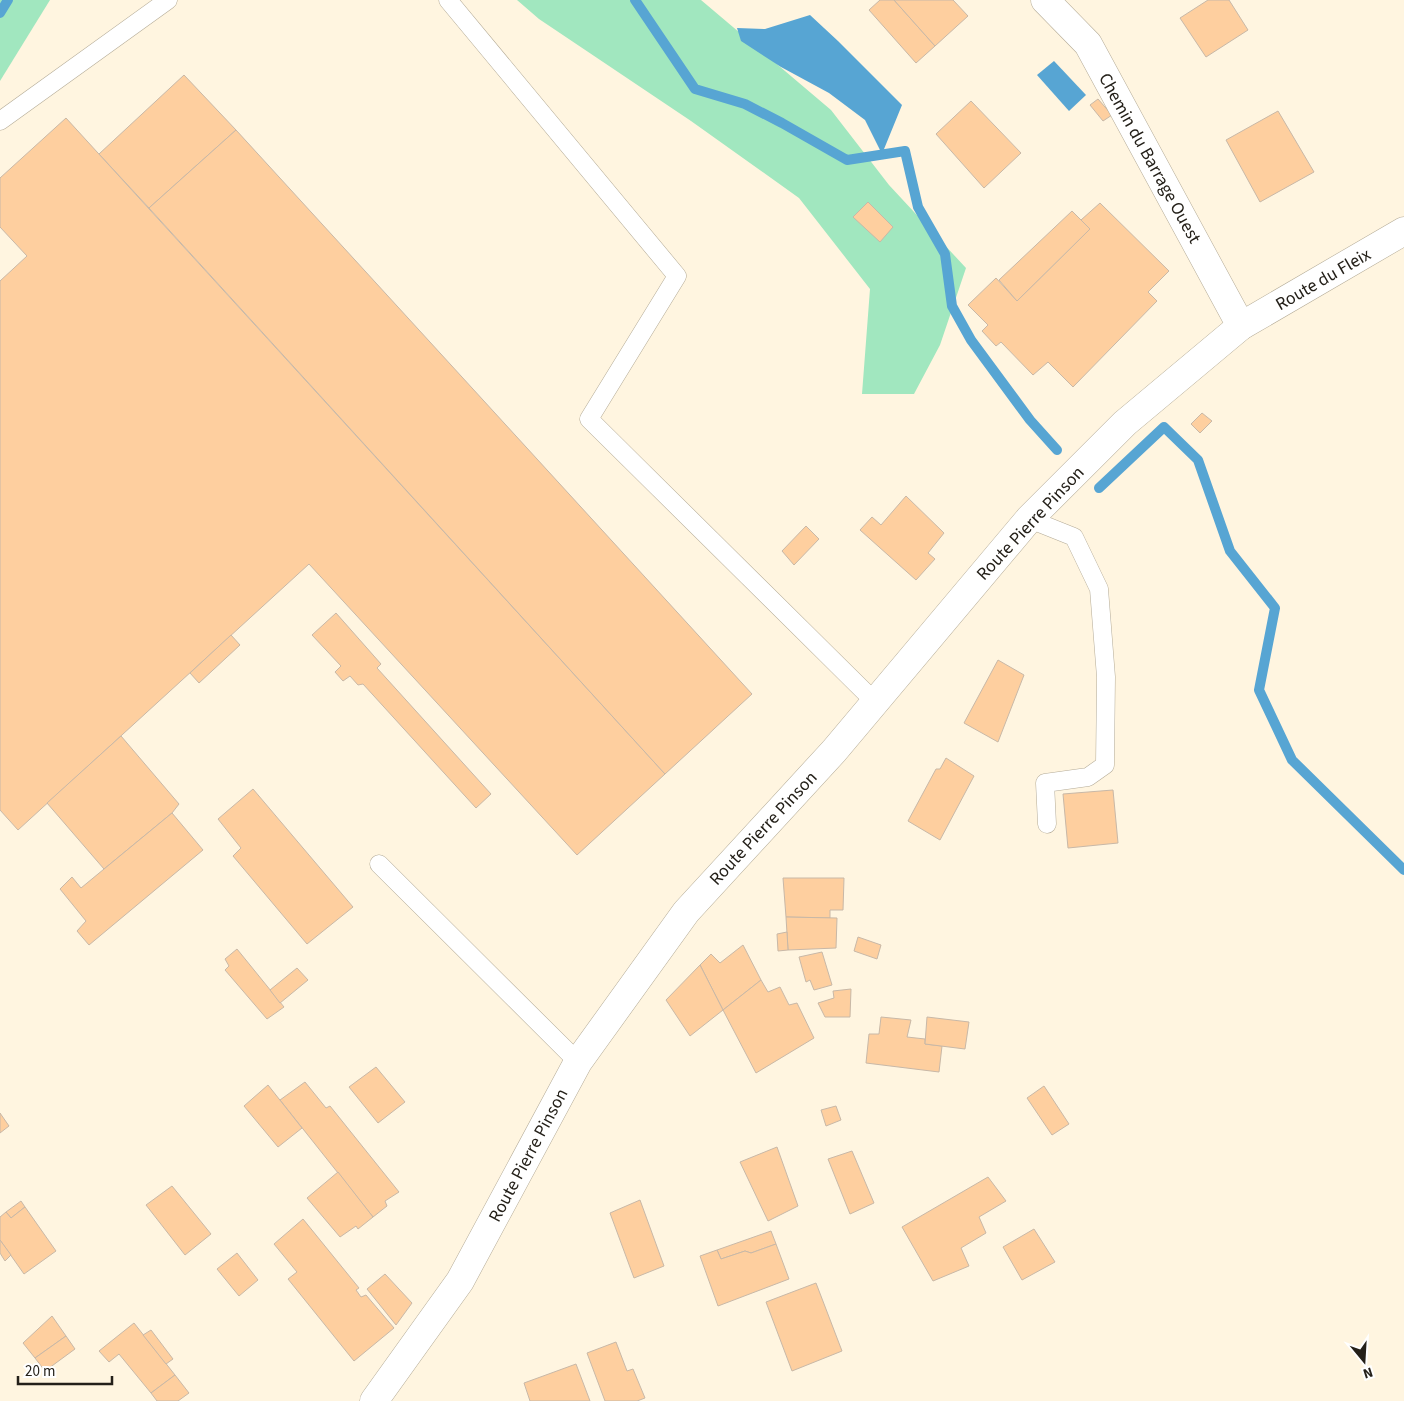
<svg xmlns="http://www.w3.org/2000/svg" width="1404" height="1401" viewBox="0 0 1404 1401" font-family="'Source Sans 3',sans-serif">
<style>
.green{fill:#a1e7bf}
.water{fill:#57a5d3}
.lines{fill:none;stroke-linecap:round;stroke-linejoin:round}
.stream{stroke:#57a5d3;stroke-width:10}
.building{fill:#fecf9f;stroke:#c8b8a7}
.service-casing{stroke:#b4ab97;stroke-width:19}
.minor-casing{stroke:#b4ab97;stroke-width:29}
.secondary-casing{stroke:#b4ab97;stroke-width:29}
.service{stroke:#fff;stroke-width:18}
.minor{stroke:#fff;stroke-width:28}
.secondary{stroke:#fff;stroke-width:28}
.labels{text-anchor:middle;stroke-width:4;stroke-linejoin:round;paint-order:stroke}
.street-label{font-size:18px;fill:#242019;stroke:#fff}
</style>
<rect width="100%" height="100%" fill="#fff5e0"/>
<g class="green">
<path d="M0 0H50L0 81Z"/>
<path d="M517 0H701L831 110 889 185 966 268 940 345 914 394H862L870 289 799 198 691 121 539 19Z"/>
</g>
<g class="water">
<path d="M810 15 838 41 902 105 882 154 865 120 829 93 781 67 741 41 737 28 765 29Z"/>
<path d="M1054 61 1086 95 1069 111 1037 75Z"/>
</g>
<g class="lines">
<g class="stream">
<path d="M635 0 695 89 745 104 782 123 847 160 905 151 918 207 945 254 952 306 971 340 1030 420 1057 450"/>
<path d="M0 13 8 0"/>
<path d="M1099 488 1164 427 1198 460 1230 551 1275 608 1259 690 1292 760 1404 870"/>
</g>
</g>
<g class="building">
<path d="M880 0H894L935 46 916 63 869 10Z"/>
<path d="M894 0H953L968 16 935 46Z"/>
<path d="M1208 0H1229L1248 30 1206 57 1180 18Z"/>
<path d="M184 75 236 130 149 208 99 154Z"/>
<path d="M1098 99 1112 115 1103 121 1090 105Z"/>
<path d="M971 101 1021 153 984 188 936 134Z"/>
<path d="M1278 111 1314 172 1260 202 1226 140Z"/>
<path d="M66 118 665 774 577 855 309 564 18 830 0 810V281L27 256 0 227V178Z"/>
<path d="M236 130 752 694 665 774 149 208Z"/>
<path d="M868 202 893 227 880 242 853 217Z"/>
<path d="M1100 203 1169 271 1148 292 1157 301 1073 387 1048 362 1033 375 1001 342 996 346 982 331 988 325 968 305 996 278 1017 301 1090 229 1081 220Z"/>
<path d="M1072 211 1090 229 1017 301 999 280Z"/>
<path d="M1202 413 1212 421 1200 433 1191 424Z"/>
<path d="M906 496 944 533 928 553 935 559 916 580 860 530 872 517 881 525Z"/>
<path d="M806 526 819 539 794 565 782 551Z"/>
<path d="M336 613 381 664 377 668 491 794 476 808 363 684 358 685 350 676 343 681 335 672 341 666 312 635Z"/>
<path d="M231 635 240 645 199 683 190 673Z"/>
<path d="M998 660 1024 675 998 742 964 723Z"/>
<path d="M121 736 179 804 172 813 104 869 47 803Z"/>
<path d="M946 758 974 776 940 840 908 821 936 769H940Z"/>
<path d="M253 789 353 907 307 944 233 856 241 848 218 819Z"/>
<path d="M1113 790 1118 843 1068 848 1063 794Z"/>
<path d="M172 813 203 850 89 945 77 931 86 921 60 889 72 877 81 888Z"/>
<path d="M783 878H844L843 910H830V918L786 917Z"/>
<path d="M786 917 837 918 836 948 788 950Z"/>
<path d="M787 932 788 950 778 951 777 934Z"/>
<path d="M858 937 881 945 877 959 854 951Z"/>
<path d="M743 945 761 980 723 1010 700 965 711 954 720 963Z"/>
<path d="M237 949 284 1007 267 1019 225 970 229 966 225 959Z"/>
<path d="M822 952 832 985 814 990 810 980 806 982 799 957Z"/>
<path d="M700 965 723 1010 690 1036 666 1000Z"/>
<path d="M297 968 308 980 280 1003 270 990Z"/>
<path d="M761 980 768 992 780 987 789 1005 797 1003 814 1038 756 1073 723 1010Z"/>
<path d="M851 989 850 1017H825L818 1003 834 998 833 991Z"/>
<path d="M881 1017 911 1020 907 1037 925 1039V1044L942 1046 939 1072 866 1063 869 1034H879Z"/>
<path d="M927 1017 969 1022 965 1049 925 1044Z"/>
<path d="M376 1067 405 1102 378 1123 349 1087Z"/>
<path d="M305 1082 326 1108 330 1106 399 1192 385 1201 387 1206 373 1217 280 1100Z"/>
<path d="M268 1085 302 1128 278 1147 244 1106Z"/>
<path d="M1044 1086 1069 1124 1052 1135 1027 1098Z"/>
<path d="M836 1106 841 1120 826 1126 821 1110Z"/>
<path d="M0 1113 9 1126 0 1133Z"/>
<path d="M777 1147 798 1206 768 1221 740 1162Z"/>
<path d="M852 1151 874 1203 850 1214 828 1159Z"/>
<path d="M338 1172 373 1217 358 1229 356 1226 340 1237 307 1198Z"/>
<path d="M988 1177 1006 1201 979 1217 986 1233 961 1248 969 1266 933 1281 902 1227Z"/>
<path d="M172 1186 211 1234 185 1255 146 1205Z"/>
<path d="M640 1200 664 1266 634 1278 610 1213Z"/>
<path d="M21 1201 25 1207 11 1218 6 1212Z"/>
<path d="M25 1207 56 1251 24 1274 0 1240V1217L6 1212 11 1218Z"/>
<path d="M303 1219 359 1288 356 1290 361 1297 366 1295 394 1328 354 1361 288 1279 297 1272 274 1244Z"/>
<path d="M1034 1229 1055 1262 1022 1280 1003 1247Z"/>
<path d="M771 1231 776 1244 751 1253 745 1251 721 1259 717 1250Z"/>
<path d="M0 1240 11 1255 5 1261 0 1253Z"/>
<path d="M776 1244 789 1279 718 1306 700 1256 717 1250 721 1259 745 1251 751 1253Z"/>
<path d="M237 1253 258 1280 239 1296 217 1269Z"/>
<path d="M385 1274 412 1303 396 1325 367 1289Z"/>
<path d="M816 1283 842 1351 792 1371 766 1302Z"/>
<path d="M52 1316 66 1336 35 1358 23 1343Z"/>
<path d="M134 1323 175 1375 151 1393 119 1354 109 1362 99 1351Z"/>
<path d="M151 1330 173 1359 166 1364 143 1335Z"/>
<path d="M66 1336 75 1349 45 1371 35 1358Z"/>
<path d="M616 1342 627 1371 633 1369 645 1398 637 1401H605L587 1353Z"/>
<path d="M576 1364 590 1401H530L524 1383Z"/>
<path d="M175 1375 189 1393 178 1401H157L151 1393Z"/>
</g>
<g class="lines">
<g class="service-casing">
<g id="service">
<path d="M448 0 677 276 589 419 875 702"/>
<path d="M0 121 168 0"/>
<path d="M1029 519 1074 537 1099 589 1106 677 1105 765 1088 777 1045 783 1047 824"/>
<path d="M379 864 578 1062"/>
</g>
</g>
<g class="minor-casing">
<path id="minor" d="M1045 0 1088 44 1241 326"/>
</g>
<g class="secondary-casing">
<path id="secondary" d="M374 1401 460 1281 578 1062 686 912 834 751 1029 519 1125 423 1241 326 1404 231"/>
</g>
<use href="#service" class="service"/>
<use href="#minor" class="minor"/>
<use href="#secondary" class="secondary"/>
</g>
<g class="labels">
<g class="street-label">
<text transform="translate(1150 158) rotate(61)" y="6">Chemin du Barrage Ouest</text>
<text transform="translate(1323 279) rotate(-30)" y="6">Route du Fleix</text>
<text transform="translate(1030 523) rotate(-47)" y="6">Route Pierre Pinson</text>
<text transform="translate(763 828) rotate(-47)" y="6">Route Pierre Pinson</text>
<text transform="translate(528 1155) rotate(-62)" y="6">Route Pierre Pinson</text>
</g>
</g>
<g transform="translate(1364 1361) rotate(162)" stroke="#ffffff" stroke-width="4" paint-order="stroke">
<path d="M0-4L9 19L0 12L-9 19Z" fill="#242019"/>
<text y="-8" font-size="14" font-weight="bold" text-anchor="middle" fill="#242019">N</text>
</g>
<path d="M18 1376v8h94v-8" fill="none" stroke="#242019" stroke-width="2.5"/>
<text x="25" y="1376" font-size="15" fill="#242019" stroke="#ffffff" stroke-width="4" paint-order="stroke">20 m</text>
</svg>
